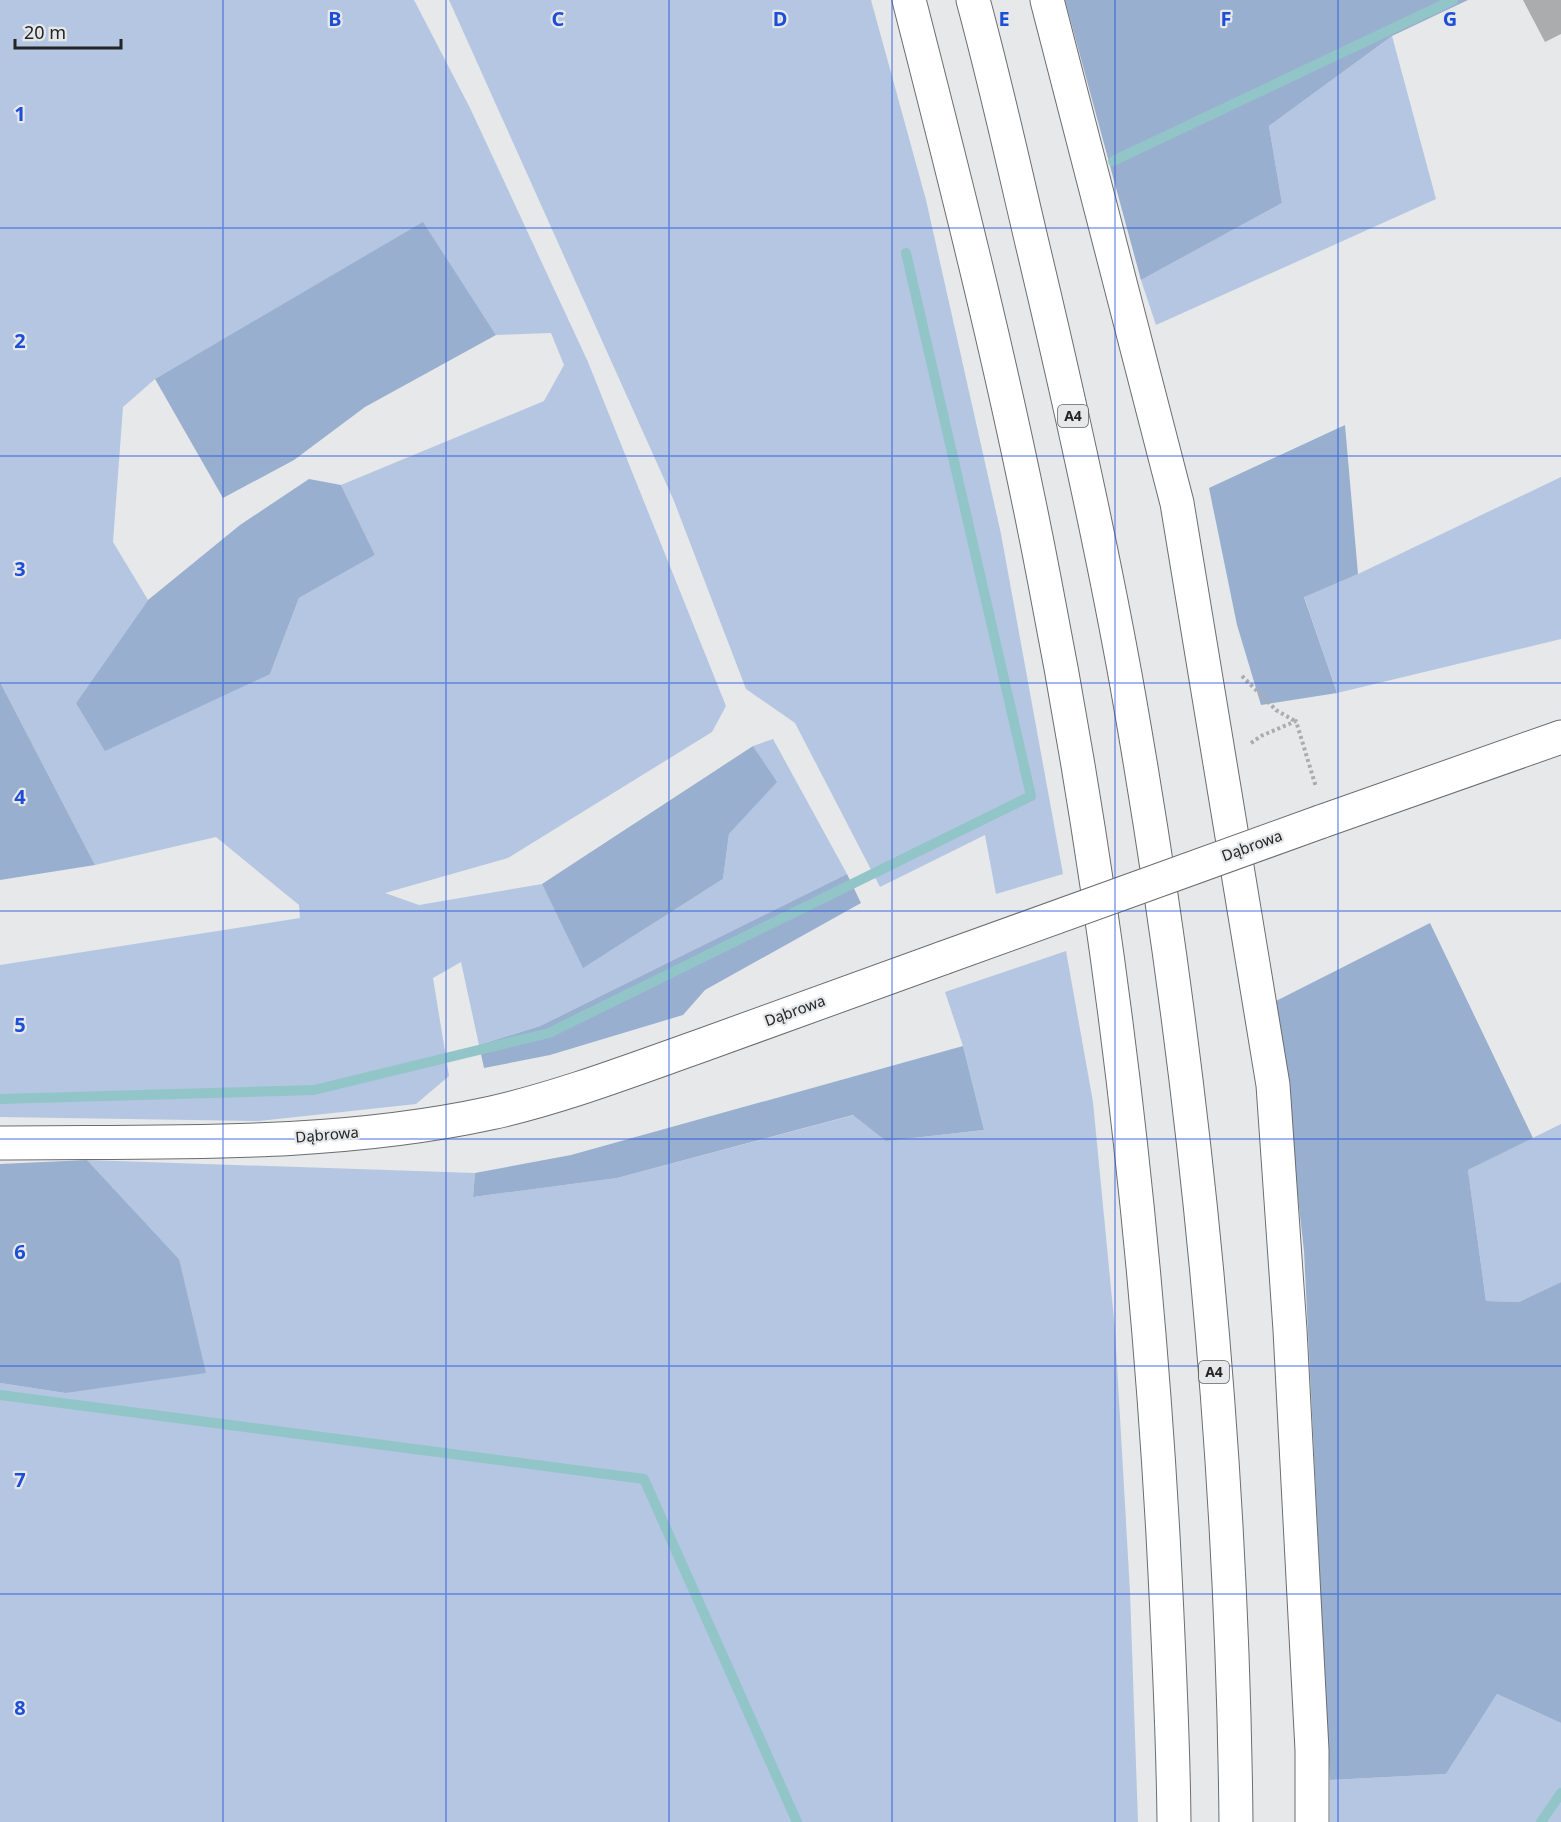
<svg xmlns="http://www.w3.org/2000/svg" width="1561" height="1822" viewBox="0 0 1561 1822" font-family="'Noto Sans',sans-serif">
<style>
.green{fill:#b4c6e1;fill-rule:evenodd}
.forest{fill:#99afcf}
.lines{fill:none;stroke-linecap:round;stroke-linejoin:round}
.stream{stroke:#92c5c8;stroke-width:10}
.building{fill:#aaacae}
.minor-casing{stroke:#6b6d6f;stroke-width:35}
.highway-casing{stroke:#6b6d6f;stroke-width:35}
.path{stroke:#abacae;stroke-width:4;stroke-dasharray:3 3;stroke-linecap:butt}
.minor{stroke:#fff;stroke-width:33}
.highway{stroke:#fff;stroke-width:33}
.minor-bridge-casing{stroke:#6b6d6f;stroke-width:35;stroke-linecap:butt}
.minor-bridge{stroke:#fff;stroke-width:33}
.grid{fill:none;stroke:#1d4ed8;stroke-width:1.5;stroke-opacity:0.55}
.labels{text-anchor:middle;stroke-width:4.5;stroke-linejoin:round;paint-order:stroke}
.shield{fill:#e6e8ea;stroke:#5e5f60;stroke-width:1.5}
.shield-label{font-size:14px;font-weight:bold;fill:#232425}
.street-label{font-size:15px;fill:#232425;stroke:#e6e8ea}
.grid-label{font-size:20px;text-anchor:middle;font-weight:bold;fill:#1d4ed8;stroke:#e6e8ea;stroke-width:4.5;stroke-linejoin:round;paint-order:stroke}
</style>
<rect width="100%" height="100%" fill="#e6e8ea"/>
<g class="green">
<path d="M0 0H414L470 108 588 362 726 706 712 732 508 858 385 893 419 905 542 884 584 967 723 879 729 834 776 782 753 746 773 739 847 874 540 1026 479 1045 461 962 433 978 449 1076 416 1104 259 1121 0 1117V965L300 918 299 905 216 837 95 865 0 682ZM423 223 496 335 551 333 564 365 544 401 341 485 375 555 299 598 270 674 76 703 148 600 113 542 123 407 155 379Z"/>
<path d="M449 0H871L926 200 1001 534 1063 874 996 894 985 835 880 887 795 723 746 689 674 501Z"/>
<path d="M1392 36 1436 199 1156 325 1141 280 1282 203 1269 126Z"/>
<path d="M1561 477V639L1337 693 1304 596 1358 574Z"/>
<path d="M1066 951 1093 1102 1115 1330 1130 1592 1138 1822H0V1383L65 1393 179 1259 87 1160 475 1173 473 1197 617 1178 854 1115 886 1141 984 1130 963 1046 945 992Z"/>
<path d="M1561 1124V1282L1519 1302 1486 1301 1468 1170Z"/>
<path d="M1497 1694 1561 1723V1822H1330V1780L1446 1774Z"/>
</g>
<g class="forest">
<path d="M1065 0H1468L1392 36 1269 126 1282 203 1141 280Z"/>
<path d="M423 222 496 335 365 407 294 460 223 498 155 379Z"/>
<path d="M1345 425 1358 574 1304 597 1337 693 1261 705 1237 625 1209 488Z"/>
<path d="M309 479 341 485 375 555 299 598 270 674 105 751 76 703 148 600 240 525Z"/>
<path d="M0 682 95 865 0 880Z"/>
<path d="M753 746 777 782 729 834 723 879 583 968 542 884Z"/>
<path d="M847 874 861 903 705 990 683 1015 550 1055 484 1068 479 1045 540 1026Z"/>
<path d="M1430 923 1533 1138 1468 1170 1486 1301 1519 1302 1561 1282V1723L1497 1694 1446 1774 1330 1780 1304 1251 1276 1001Z"/>
<path d="M963 1046 984 1130 886 1141 853 1115 617 1178 473 1197 475 1173 571 1155Z"/>
<path d="M87 1160 179 1259 206 1373 65 1393 0 1383V1164Z"/>
</g>
<g class="lines">
<g class="stream">
<path d="M1113 161 1453 0"/>
<path d="M0 1099 314 1090 549 1033 1031 796 906 253"/>
<path d="M0 1395 644 1479 797 1822"/>
<path d="M1541 1822 1561 1793"/>
</g>
</g>
<path class="building" d="M1523 0H1561V34L1545 42Z"/>
<g class="lines">
<g class="minor-casing">
<g id="minor">
<path d="M1047 0 1177 503 1273 1085 1290 1330 1312 1750V1822"/>
<path d="M1320 822 1561 737"/>
<path d="M0 1143C163 1141 330 1148 491 1113 562 1097 632 1070 700 1046 781 1016 862 987 943 958"/>
</g>
</g>
<g class="highway-casing">
<g id="highway">
<path d="M909 0C958 191 1007 384 1044 578 1106 894 1145 1214 1163 1535 1168 1630 1173 1726 1174 1822"/>
<path d="M973 0C995 81 1013 162 1032 243 1068 394 1102 544 1129 697 1194 1068 1232 1445 1236 1822"/>
</g>
</g>
<g class="path">
<path d="M1242 676 1276 710 1295 721"/>
<path d="M1251 743 1261 736 1296 721 1316 787"/>
</g>
<use href="#minor" class="minor"/>
<use href="#highway" class="highway"/>
<g class="minor-bridge-casing">
<path id="minor-bridge" d="M943 958 1320 822"/>
</g>
<use href="#minor-bridge" class="minor-bridge"/>
</g>
<path class="grid" d="M223 0V1822M446 0V1822M669 0V1822M892 0V1822M1115 0V1822M1338 0V1822M0 228H1561M0 456H1561M0 683H1561M0 911H1561M0 1139H1561M0 1366H1561M0 1594H1561"/>
<g class="labels">
<g class="shield">
<rect x="1058" y="405" width="30" height="22" rx="4.5"/>
<rect x="1199" y="1361" width="30" height="22" rx="4.5"/>
</g>
<g class="shield-label">
<text x="1073" y="421">A4</text>
<text x="1214" y="1377">A4</text>
</g>
<g class="street-label">
<text transform="translate(1252 846) rotate(-20)" y="5">Dąbrowa</text>
<text transform="translate(795 1011) rotate(-20)" y="5">Dąbrowa</text>
<text transform="translate(327 1135) rotate(-5)" y="5">Dąbrowa</text>
</g>
</g>
<g class="grid-label">
<text x="335" y="26">B</text>
<text x="558" y="26">C</text>
<text x="780" y="26">D</text>
<text x="1004" y="26">E</text>
<text x="1226" y="26">F</text>
<text x="1450" y="26">G</text>
<text x="20" y="121">1</text>
<text x="20" y="348">2</text>
<text x="20" y="576">3</text>
<text x="20" y="804">4</text>
<text x="20" y="1032">5</text>
<text x="20" y="1259">6</text>
<text x="20" y="1487">7</text>
<text x="20" y="1715">8</text>
</g>
<path d="M15 39v9h106v-9" fill="none" stroke="#232425" stroke-width="3"/>
<text x="24" y="39" font-size="18" fill="#232425" stroke="#e6e8ea" stroke-width="4.5" paint-order="stroke">20 m</text>
</svg>
